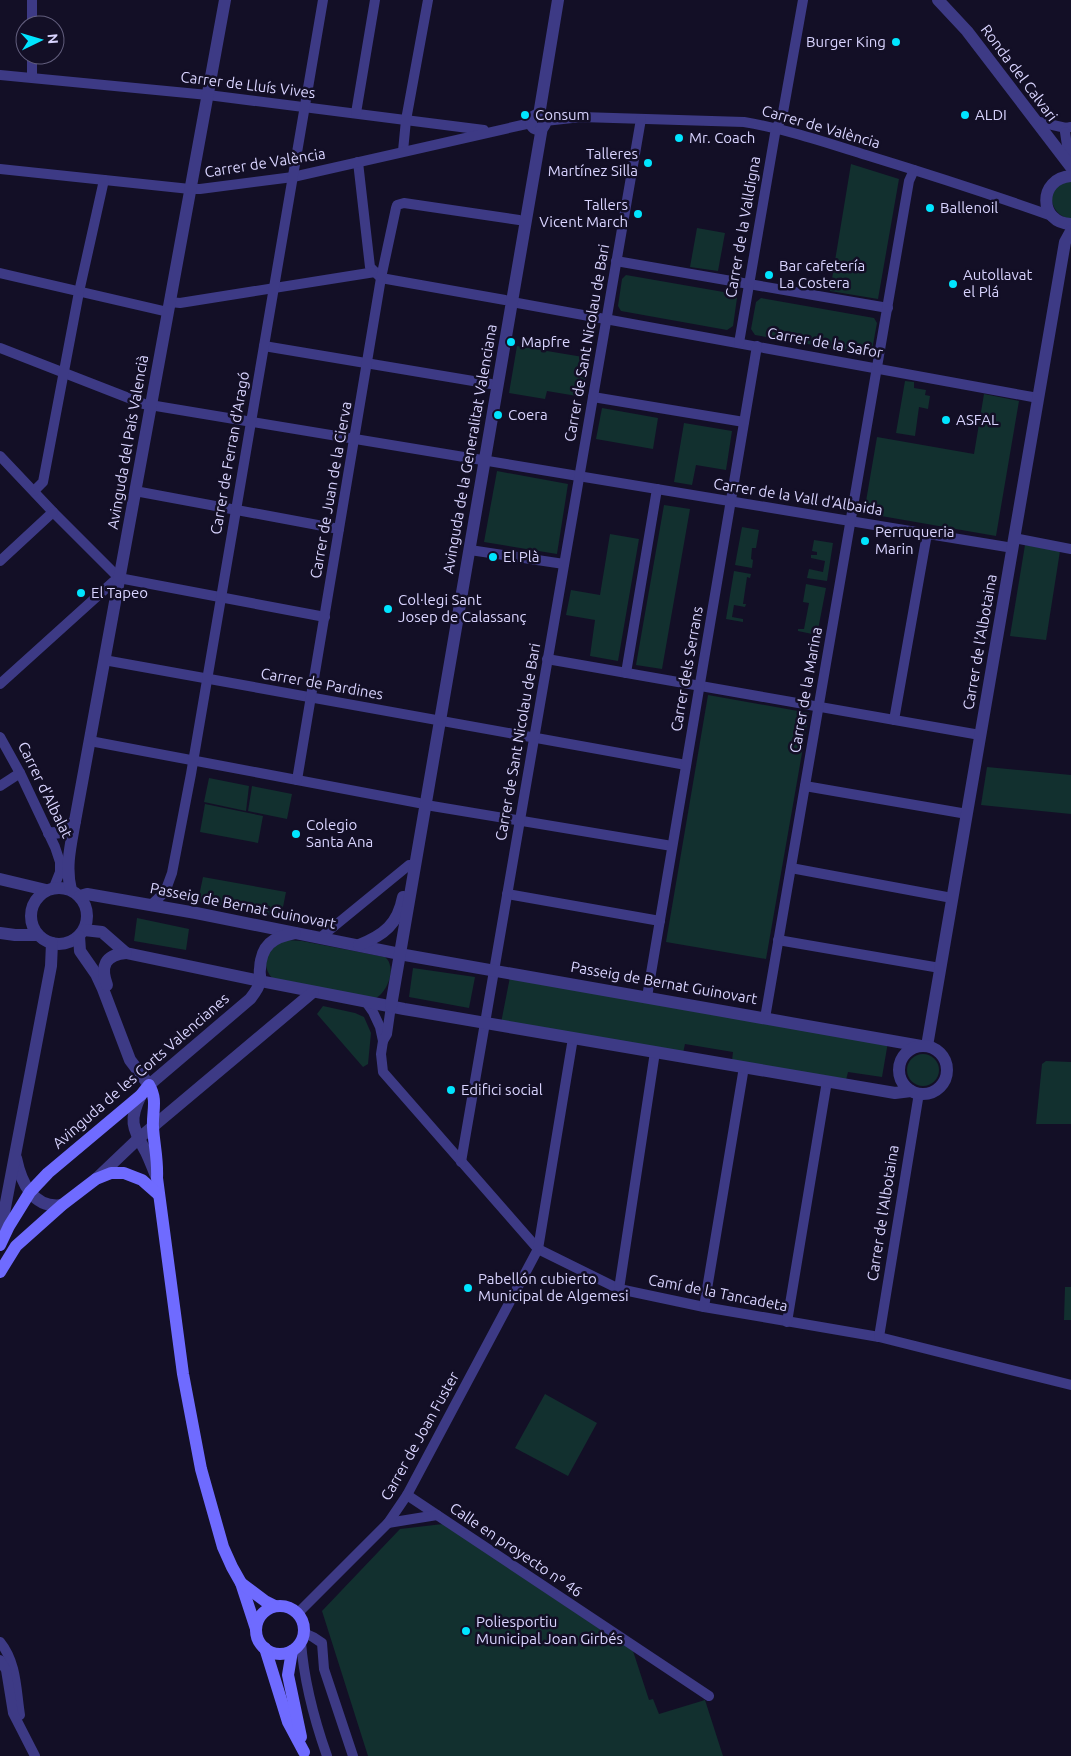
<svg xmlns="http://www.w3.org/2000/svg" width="1071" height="1756" viewBox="0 0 1071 1756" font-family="Ubuntu,sans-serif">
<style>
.green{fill:#12302f}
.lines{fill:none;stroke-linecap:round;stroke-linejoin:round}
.minor{stroke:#3d3a85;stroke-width:10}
.tertiary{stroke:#3d3a85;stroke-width:12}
.secondary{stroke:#6f6bff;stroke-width:12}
.poi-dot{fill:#00e5ff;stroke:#130f26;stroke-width:2}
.labels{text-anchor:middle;stroke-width:5;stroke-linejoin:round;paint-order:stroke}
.poi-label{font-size:15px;fill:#d9d4ff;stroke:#130f26;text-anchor:start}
.street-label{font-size:15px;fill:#d9d4ff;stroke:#130f26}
</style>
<rect width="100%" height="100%" fill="#130f26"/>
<g class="green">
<path d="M851 164 899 179 878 299 830 291Z"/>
<path d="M1071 181V219C1055 217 1044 197 1059 185 1062 183 1067 182 1071 181Z"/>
<path d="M697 228 725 233 718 271 690 267Z"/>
<path d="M626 275 735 294 737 298 733 326 727 330 621 311 618 306 622 279Z"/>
<path d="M761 298 874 318 877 323 872 350 866 354 755 335 751 329 756 302Z"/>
<path d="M517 346 589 358 583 397 547 391 545 399 509 393Z"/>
<path d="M905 381 914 382V388L926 390 925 395 930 396 928 409 919 407 915 436 896 433Z"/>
<path d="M984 394 1019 401 996 536 864 513 877 437 974 454Z"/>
<path d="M602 408 658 418 653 449 596 439Z"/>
<path d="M684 423 732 431 726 470 696 465 692 485 674 482Z"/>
<path d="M497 471 568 484 557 554 484 542Z"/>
<path d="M664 505 690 509 662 669 636 665Z"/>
<path d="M742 527 759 530 756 548H752L751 559 753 560 752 568 735 565Z"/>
<path d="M610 534 639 539 618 661 590 656 595 620 566 615 571 590 600 595Z"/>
<path d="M814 540 833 543 827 581 807 578 809 569 823 572 825 561 811 558V555H817V552L812 551Z"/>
<path d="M1025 545 1060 551 1046 640 1010 636Z"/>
<path d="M734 571 751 574 750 578 747 577 743 604H746L745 607 734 605 732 617 743 619V622L726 619Z"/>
<path d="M806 584 826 588 817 635 798 631V629H804L809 603 803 602Z"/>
<path d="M708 695 809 713 766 959 666 942Z"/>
<path d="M987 767 1071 775V814L981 805Z"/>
<path d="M209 778 249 786 246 811 204 802Z"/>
<path d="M252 786 292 794 287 819 248 811Z"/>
<path d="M205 804 263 816 258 843 200 832Z"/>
<path d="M203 877 286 892 281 917 198 901Z"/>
<path d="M137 918 189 929 186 950 134 941Z"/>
<path d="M287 940 302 941 385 957C397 967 388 991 376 998L274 980C258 965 268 946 287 940Z"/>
<path d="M413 968 475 977 469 1008 409 997Z"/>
<path d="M510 977 888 1042 882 1077 848 1072 846 1080 732 1061 733 1052 685 1044 683 1053 501 1023Z"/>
<path d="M323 1006 355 1013 364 1017 371 1033 368 1064 363 1067 317 1014Z"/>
<circle cx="923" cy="1070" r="16"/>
<path d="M1046 1061 1071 1062V1124H1036L1042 1064Z"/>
<path d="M1065 1287H1071V1320H1064Z"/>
<path d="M545 1394 597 1423 568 1476 515 1448Z"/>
<path d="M443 1524 633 1651 649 1700 653 1699 659 1714 705 1700 723 1756H368L322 1611 400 1529Z"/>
</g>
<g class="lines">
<g class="minor">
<path d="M32 25V0"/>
<path d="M0 75 208 95 484 130"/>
<path d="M32 77V55"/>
<path d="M356 113 375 0"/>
<path d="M545 121 581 117 744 122C786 129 825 142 866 155 928 174 990 194 1052 216"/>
<path d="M1035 121 1066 128 1071 127"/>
<path d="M1065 132 1070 166"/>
<path d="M403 151 406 120 428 0"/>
<path d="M358 162 370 267 379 276"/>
<path d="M0 169 190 189H200L293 177 531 123"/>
<path d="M616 261 888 308"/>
<path d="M0 273 168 312"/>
<path d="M381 278 505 300"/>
<path d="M170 302 180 303 375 272"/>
<path d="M512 302 1038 398"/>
<path d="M739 343 776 128 782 118 803 0"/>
<path d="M264 346 491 384"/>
<path d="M0 348 144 404 1013 548"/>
<path d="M593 397 744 422"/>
<path d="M0 456 53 512 119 578 325 617"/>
<path d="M34 491 43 482 79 292 104 180"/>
<path d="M135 491 339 529"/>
<path d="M1014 538 1071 549"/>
<path d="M470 550 564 564"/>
<path d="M0 561 53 512"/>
<path d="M547 659 980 735"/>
<path d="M104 660 686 765"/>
<path d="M626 673 657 489"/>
<path d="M0 684 113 582 119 578"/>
<path d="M894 720 927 534"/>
<path d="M0 737 20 773 55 847 60 862V872L54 887"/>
<path d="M90 741 419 803"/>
<path d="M297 780 381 278 396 208 397 205 404 203 519 220"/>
<path d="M0 786 20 773"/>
<path d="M805 786 967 814"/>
<path d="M426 805 672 846"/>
<path d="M791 868 952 898"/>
<path d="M507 894 660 921"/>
<path d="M151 905 165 892 172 873 191 774 323 0"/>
<path d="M321 937 409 865"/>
<path d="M778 940 940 968"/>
<path d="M647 997 757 346"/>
<path d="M366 1002 373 1012 380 1027 383 1041 381 1054 383 1072 538 1249 619 1289 704 1307 879 1337 1071 1385"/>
<path d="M765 1018 909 181 914 170"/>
<path d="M383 1041 387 1034 391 1006"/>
<path d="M461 1162 641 119"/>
<path d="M619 1289 655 1052"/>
<path d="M704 1307 744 1067"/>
<path d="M787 1322 827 1081"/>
<path d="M879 1337 919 1093"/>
<path d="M407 1495 709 1696"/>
<path d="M388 1523 437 1515"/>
<path d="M298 1613 388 1523 407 1495 538 1249 573 1038"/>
<path d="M304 1633 313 1637 322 1643 324 1669 353 1756"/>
<path d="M0 1642C17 1663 16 1690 20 1715"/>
<path d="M301 1642C304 1682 314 1719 327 1756"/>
<path d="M0 1660 6 1670 13 1713 35 1756"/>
</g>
<g class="tertiary">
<path d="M938 0 967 31 1071 167"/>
<path d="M539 115 558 0"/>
<circle cx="538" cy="122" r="7"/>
<path d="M1071 176C1038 178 1038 223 1071 224"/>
<path d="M49 833C61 834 67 830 75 821"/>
<path d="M0 879 46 890"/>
<circle cx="59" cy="916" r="28"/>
<path d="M71 890C65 867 71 844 75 821L225 0"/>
<path d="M80 896 87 894 196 913 405 955 921 1046"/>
<path d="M84 930 102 932 126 953 260 981 404 1009 895 1093 911 1091"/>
<path d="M0 933 15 935H38"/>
<path d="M79 936 80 951 96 974 103 989 130 1060 149 1085 250 999C254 994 259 988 260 981 261 978 259 973 260 969 261 945 273 937 295 933"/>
<path d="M359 945C384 935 398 924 403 897"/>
<path d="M107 985C100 966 105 955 126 953"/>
<path d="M391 1006 542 127"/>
<path d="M927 1046 1065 242 1071 231"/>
<circle cx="923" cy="1070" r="24"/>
<path d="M141 1095C128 1121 133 1128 146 1152 150 1160 153 1169 157 1178"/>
<path d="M16 1158C21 1182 33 1209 62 1205"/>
<path d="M96 1179 138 1139 313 992"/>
<path d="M0 1234 51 966 52 943"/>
</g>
<g class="secondary">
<path d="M0 1245 9 1226 30 1192 48 1173 141 1095 149 1085C158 1100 152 1112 153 1127 154 1145 158 1159 157 1178L183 1374 201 1469 223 1547 232 1567 241 1583 256 1629"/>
<path d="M0 1272 16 1246 62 1205 96 1179 111 1173H124L142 1180 159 1195"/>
<path d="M241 1583 265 1601 275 1606"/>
<circle cx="280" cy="1630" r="24"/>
<path d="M265 1648 288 1722 304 1752"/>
<path d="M292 1651 288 1675 301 1737"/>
</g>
</g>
<g class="poi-dot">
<circle cx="896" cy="42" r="5"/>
<circle cx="525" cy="115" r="5"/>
<circle cx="965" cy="115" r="5"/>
<circle cx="679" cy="138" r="5"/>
<circle cx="648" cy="163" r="5"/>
<circle cx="930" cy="208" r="5"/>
<circle cx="638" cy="214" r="5"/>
<circle cx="769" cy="275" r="5"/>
<circle cx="953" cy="284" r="5"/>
<circle cx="511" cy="342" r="5"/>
<circle cx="498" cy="415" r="5"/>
<circle cx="946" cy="420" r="5"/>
<circle cx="865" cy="541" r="5"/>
<circle cx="493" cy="557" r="5"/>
<circle cx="81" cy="593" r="5"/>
<circle cx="388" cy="609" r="5"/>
<circle cx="296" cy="834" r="5"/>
<circle cx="451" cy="1090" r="5"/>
<circle cx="468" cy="1288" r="5"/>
<circle cx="466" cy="1631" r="5"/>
</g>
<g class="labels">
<g class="poi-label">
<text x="886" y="47" text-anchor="end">Burger King</text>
<text x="535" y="120">Consum</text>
<text x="975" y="120">ALDI</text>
<text x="689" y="143">Mr. Coach</text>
<text x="638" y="159" text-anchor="end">Talleres<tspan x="638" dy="17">Martínez Silla</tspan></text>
<text x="628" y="210" text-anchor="end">Tallers<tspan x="628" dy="17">Vicent March</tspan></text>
<text x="940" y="213">Ballenoil</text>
<text x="779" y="271">Bar cafetería<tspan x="779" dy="17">La Costera</tspan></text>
<text x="963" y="280">Autollavat<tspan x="963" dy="17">el Plá</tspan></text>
<text x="521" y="347">Mapfre</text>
<text x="508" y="420">Coera</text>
<text x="956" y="425">ASFAL</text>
<text x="875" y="537">Perruqueria<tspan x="875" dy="17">Marin</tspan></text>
<text x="503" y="562">El Plà</text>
<text x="91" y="598">El Tapeo</text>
<text x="398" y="605">Col·legi Sant<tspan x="398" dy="17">Josep de Calassanç</tspan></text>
<text x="306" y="830">Colegio<tspan x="306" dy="17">Santa Ana</tspan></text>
<text x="461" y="1095">Edifici social</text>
<text x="478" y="1284">Pabellón cubierto<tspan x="478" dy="17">Municipal de Algemesi</tspan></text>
<text x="476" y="1627">Poliesportiu<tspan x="476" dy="17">Municipal Joan Girbés</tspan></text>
</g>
<g class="street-label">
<text transform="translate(1019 73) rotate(53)" y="5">Ronda del Calvari</text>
<text transform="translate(248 85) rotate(7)" y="5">Carrer de Lluís Vives</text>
<text transform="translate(821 127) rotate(16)" y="5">Carrer de València</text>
<text transform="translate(265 163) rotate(-9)" y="5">Carrer de València</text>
<text transform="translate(743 227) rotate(-80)" y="5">Carrer de la Valldigna</text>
<text transform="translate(587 343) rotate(-80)" y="5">Carrer de Sant Nicolau de Bari</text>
<text transform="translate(825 343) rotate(10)" y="5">Carrer de la Safor</text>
<text transform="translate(128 442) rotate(-80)" y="5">Avinguda del País Valencià</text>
<text transform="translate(470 449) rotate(-80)" y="5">Avinguda de la Generalitat Valenciana</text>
<text transform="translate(230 453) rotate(-80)" y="5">Carrer de Ferran d'Aragó</text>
<text transform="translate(331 490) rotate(-80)" y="5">Carrer de Juan de la Cierva</text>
<text transform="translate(798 497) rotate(9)" y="5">Carrer de la Vall d'Albaida</text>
<text transform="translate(980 642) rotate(-80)" y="5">Carrer de l'Albotaina</text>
<text transform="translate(687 669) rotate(-80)" y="5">Carrer dels Serrans</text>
<text transform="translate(322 684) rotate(10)" y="5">Carrer de Pardines</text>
<text transform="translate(806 690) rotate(-80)" y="5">Carrer de la Marina</text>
<text transform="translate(518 742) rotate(-80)" y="5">Carrer de Sant Nicolau de Bari</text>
<text transform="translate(45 790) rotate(64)" y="5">Carrer d'Albalat</text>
<text transform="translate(243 906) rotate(11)" y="5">Passeig de Bernat Guinovart</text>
<text transform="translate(664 983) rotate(10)" y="5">Passeig de Bernat Guinovart</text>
<text transform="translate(141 1071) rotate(-41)" y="5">Avinguda de les Corts Valencianes</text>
<text transform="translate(883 1213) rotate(-81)" y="5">Carrer de l'Albotaina</text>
<text transform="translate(718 1293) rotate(11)" y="5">Camí de la Tancadeta</text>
<text transform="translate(420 1436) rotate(-61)" y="5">Carrer de Joan Fuster</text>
<text transform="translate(516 1550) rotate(34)" y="5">Calle en proyecto nº 46</text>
</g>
</g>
<g transform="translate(40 40) rotate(85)"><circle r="24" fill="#130f26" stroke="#625e7d"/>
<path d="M0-4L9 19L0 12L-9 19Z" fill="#00e5ff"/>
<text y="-8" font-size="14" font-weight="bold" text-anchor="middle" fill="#d9d4ff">N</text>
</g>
</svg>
